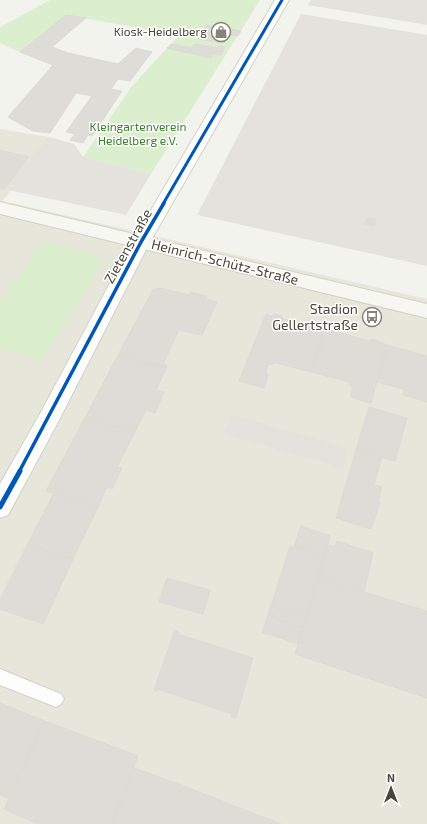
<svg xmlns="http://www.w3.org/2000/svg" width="427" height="824" viewBox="0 0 427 824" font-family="'Exo 2',sans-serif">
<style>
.residential{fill:#e7e6db}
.green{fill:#dbefce}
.parking{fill:#e3e2dc}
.building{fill:#dddcd6;stroke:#dcdad3}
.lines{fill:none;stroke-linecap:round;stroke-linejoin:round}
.service-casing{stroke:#d1d1cb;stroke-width:2}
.tertiary-casing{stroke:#d1d1cb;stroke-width:2}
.secondary-casing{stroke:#d3d2c5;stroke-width:2}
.service{fill:#fdfdfc;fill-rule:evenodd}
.tertiary{fill:#fdfdfc;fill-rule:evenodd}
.secondary{fill:#f7f7f1;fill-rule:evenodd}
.cycleway-far2-casing{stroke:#fff;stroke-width:4.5}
.cycleway-far1-casing{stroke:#fff;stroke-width:6}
.cycleway-casing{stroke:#fff;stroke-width:8}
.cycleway-far2{stroke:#0057b8;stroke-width:3}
.cycleway-far1{stroke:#0057b8;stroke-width:3.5}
.cycleway{stroke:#0057b8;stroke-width:5}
.labels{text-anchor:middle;stroke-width:3;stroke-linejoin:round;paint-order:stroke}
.far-poi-label{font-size:12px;fill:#4b4738;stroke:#fff;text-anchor:end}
.far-park-label{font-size:12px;fill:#398028;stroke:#fff}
.street-label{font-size:14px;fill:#4b4738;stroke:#fff}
.poi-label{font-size:14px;fill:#4b4738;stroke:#fff;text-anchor:end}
</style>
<rect width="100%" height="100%" fill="#f3f3ee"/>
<path class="residential" d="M0 129 49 137 3 201 427 299V824H0Z"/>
<g class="green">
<path d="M50 0H260L151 174 83 157 132 86 179 35 66 15 20 52 0 43V27Z"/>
<path d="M43 241 97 255 101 260 100 268 42 361 0 349V304Z"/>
</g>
<g class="parking">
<path d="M311 0H427V25L308 5Z"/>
<path d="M301 14 427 35V266L197 215Z"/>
<path d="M49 137 74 144 83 157 151 174 126 215 4 189Z"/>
<path d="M231 415 348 448 343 468 224 434Z"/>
</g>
<g class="building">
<path d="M66 15 86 18 52 47 68 53 118 64 136 48 152 52 130 81 118 79 111 89 122 91 92 136 88 135 83 143 70 140 75 134 66 132 92 96 76 93 50 133 33 131 8 117 53 65 20 52Z"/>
<path d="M206 25 241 31 238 36 228 34 224 43 198 39Z"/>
<path d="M171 44 187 47H192L195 44 217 48 219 46 225 47 221 55 214 54 211 58 167 48Z"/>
<path d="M0 150 29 157 4 189 0 188Z"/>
<path d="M367 218 376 220 374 226 365 224Z"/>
<path d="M160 288 189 295 191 292 207 296 206 299 217 302 202 335 179 330 163 364 167 365 166 368 118 355 153 290Z"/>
<path d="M266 314 271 316 275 314 281 316 283 319 327 329 312 372 276 363 268 365 266 372 268 375 264 388 239 381Z"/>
<path d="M326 329 369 341 373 339 387 345 371 403 350 397 353 389 348 382 312 372Z"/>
<path d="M387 345 427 356V402L403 395 404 389 377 382Z"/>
<path d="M118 355 166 368 156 390 164 392 155 413 146 410 135 432 85 418Z"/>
<path d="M369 407 407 418 395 461 356 450Z"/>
<path d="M85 418 135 432 117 467 122 468 112 489 107 487 98 507 46 491Z"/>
<path d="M356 450 382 457 374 485 382 487 378 503H380L371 529 336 518Z"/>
<path d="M54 493 98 507 73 559 27 545Z"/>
<path d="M301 526 330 536 324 557 294 547Z"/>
<path d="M337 541 373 553 364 592 318 578 328 545 335 547Z"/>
<path d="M27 545 73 559 43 624 0 609V599Z"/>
<path d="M290 546 324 557 306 618 271 606Z"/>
<path d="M167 578 210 590 203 614 159 602Z"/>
<path d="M318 578 427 611V698L295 654Z"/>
<path d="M271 606 277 608 274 618 303 628 298 644 262 632Z"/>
<path d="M277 608 306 618 303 628 274 618Z"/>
<path d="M175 630 179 632 178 634 253 658 236 718 231 717 232 714 158 689 157 691 154 690Z"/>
<path d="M0 703 45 721 8 798 0 795Z"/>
<path d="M45 721 138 756 112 824H37L4 809Z"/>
<path d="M134 768 181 785 281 824H112Z"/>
</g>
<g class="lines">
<g class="service-casing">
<path id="service" d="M0 669 61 694 64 699 61 704 56 707 0 685Z"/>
</g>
<g class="tertiary-casing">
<path id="tertiary" d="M275 0H289L150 242 57 424 8 515 0 518V484L41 412 132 242Z"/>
</g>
<g class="secondary-casing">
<path id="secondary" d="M0 202 427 304V318L0 214Z"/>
</g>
<use href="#service" class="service"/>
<use href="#tertiary" class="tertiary"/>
<use href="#secondary" class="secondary"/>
<g class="cycleway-far2-casing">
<path id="cycleway-far2" d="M163 204 282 0"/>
</g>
<g class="cycleway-far1-casing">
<path id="cycleway-far1" d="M19 472 141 242 164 203"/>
</g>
<g class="cycleway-casing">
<path id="cycleway" d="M0 507 20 471"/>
</g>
<use href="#cycleway-far2" class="cycleway-far2"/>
<use href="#cycleway-far1" class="cycleway-far1"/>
<use href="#cycleway" class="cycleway"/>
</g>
<defs>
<g id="shop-ring" transform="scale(1)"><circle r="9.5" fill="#fff" stroke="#868378" stroke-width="1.5"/><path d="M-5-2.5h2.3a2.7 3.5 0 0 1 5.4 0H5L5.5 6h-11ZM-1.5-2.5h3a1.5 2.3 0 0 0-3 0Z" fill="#868378"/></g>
<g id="bus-ring" transform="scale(1)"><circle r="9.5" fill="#fff" stroke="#868378" stroke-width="1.5"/><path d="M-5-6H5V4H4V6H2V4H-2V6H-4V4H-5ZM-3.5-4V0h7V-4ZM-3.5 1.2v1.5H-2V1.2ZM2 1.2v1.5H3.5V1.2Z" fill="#868378"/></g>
</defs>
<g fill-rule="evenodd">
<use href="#shop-ring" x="221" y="32"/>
<use href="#bus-ring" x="372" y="317"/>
</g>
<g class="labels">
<g class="far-poi-label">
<text x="207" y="36">Kiosk-Heidelberg</text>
</g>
<g class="far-park-label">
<text x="138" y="131">Kleingartenverein<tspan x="138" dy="14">Heidelberg e.V.</tspan></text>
</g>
<g class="street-label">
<text transform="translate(128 246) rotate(-61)" y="5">Zietenstraße</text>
<text transform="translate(225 262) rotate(14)" y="5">Heinrich-Schütz-Straße</text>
</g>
<g class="poi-label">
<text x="358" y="314">Stadion<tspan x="358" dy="16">Gellertstraße</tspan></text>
</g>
</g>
<g transform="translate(391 788)" stroke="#ffffff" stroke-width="3" paint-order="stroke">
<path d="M0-3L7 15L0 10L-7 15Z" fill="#4b4738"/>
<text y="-6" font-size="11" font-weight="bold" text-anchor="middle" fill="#4b4738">N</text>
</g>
</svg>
